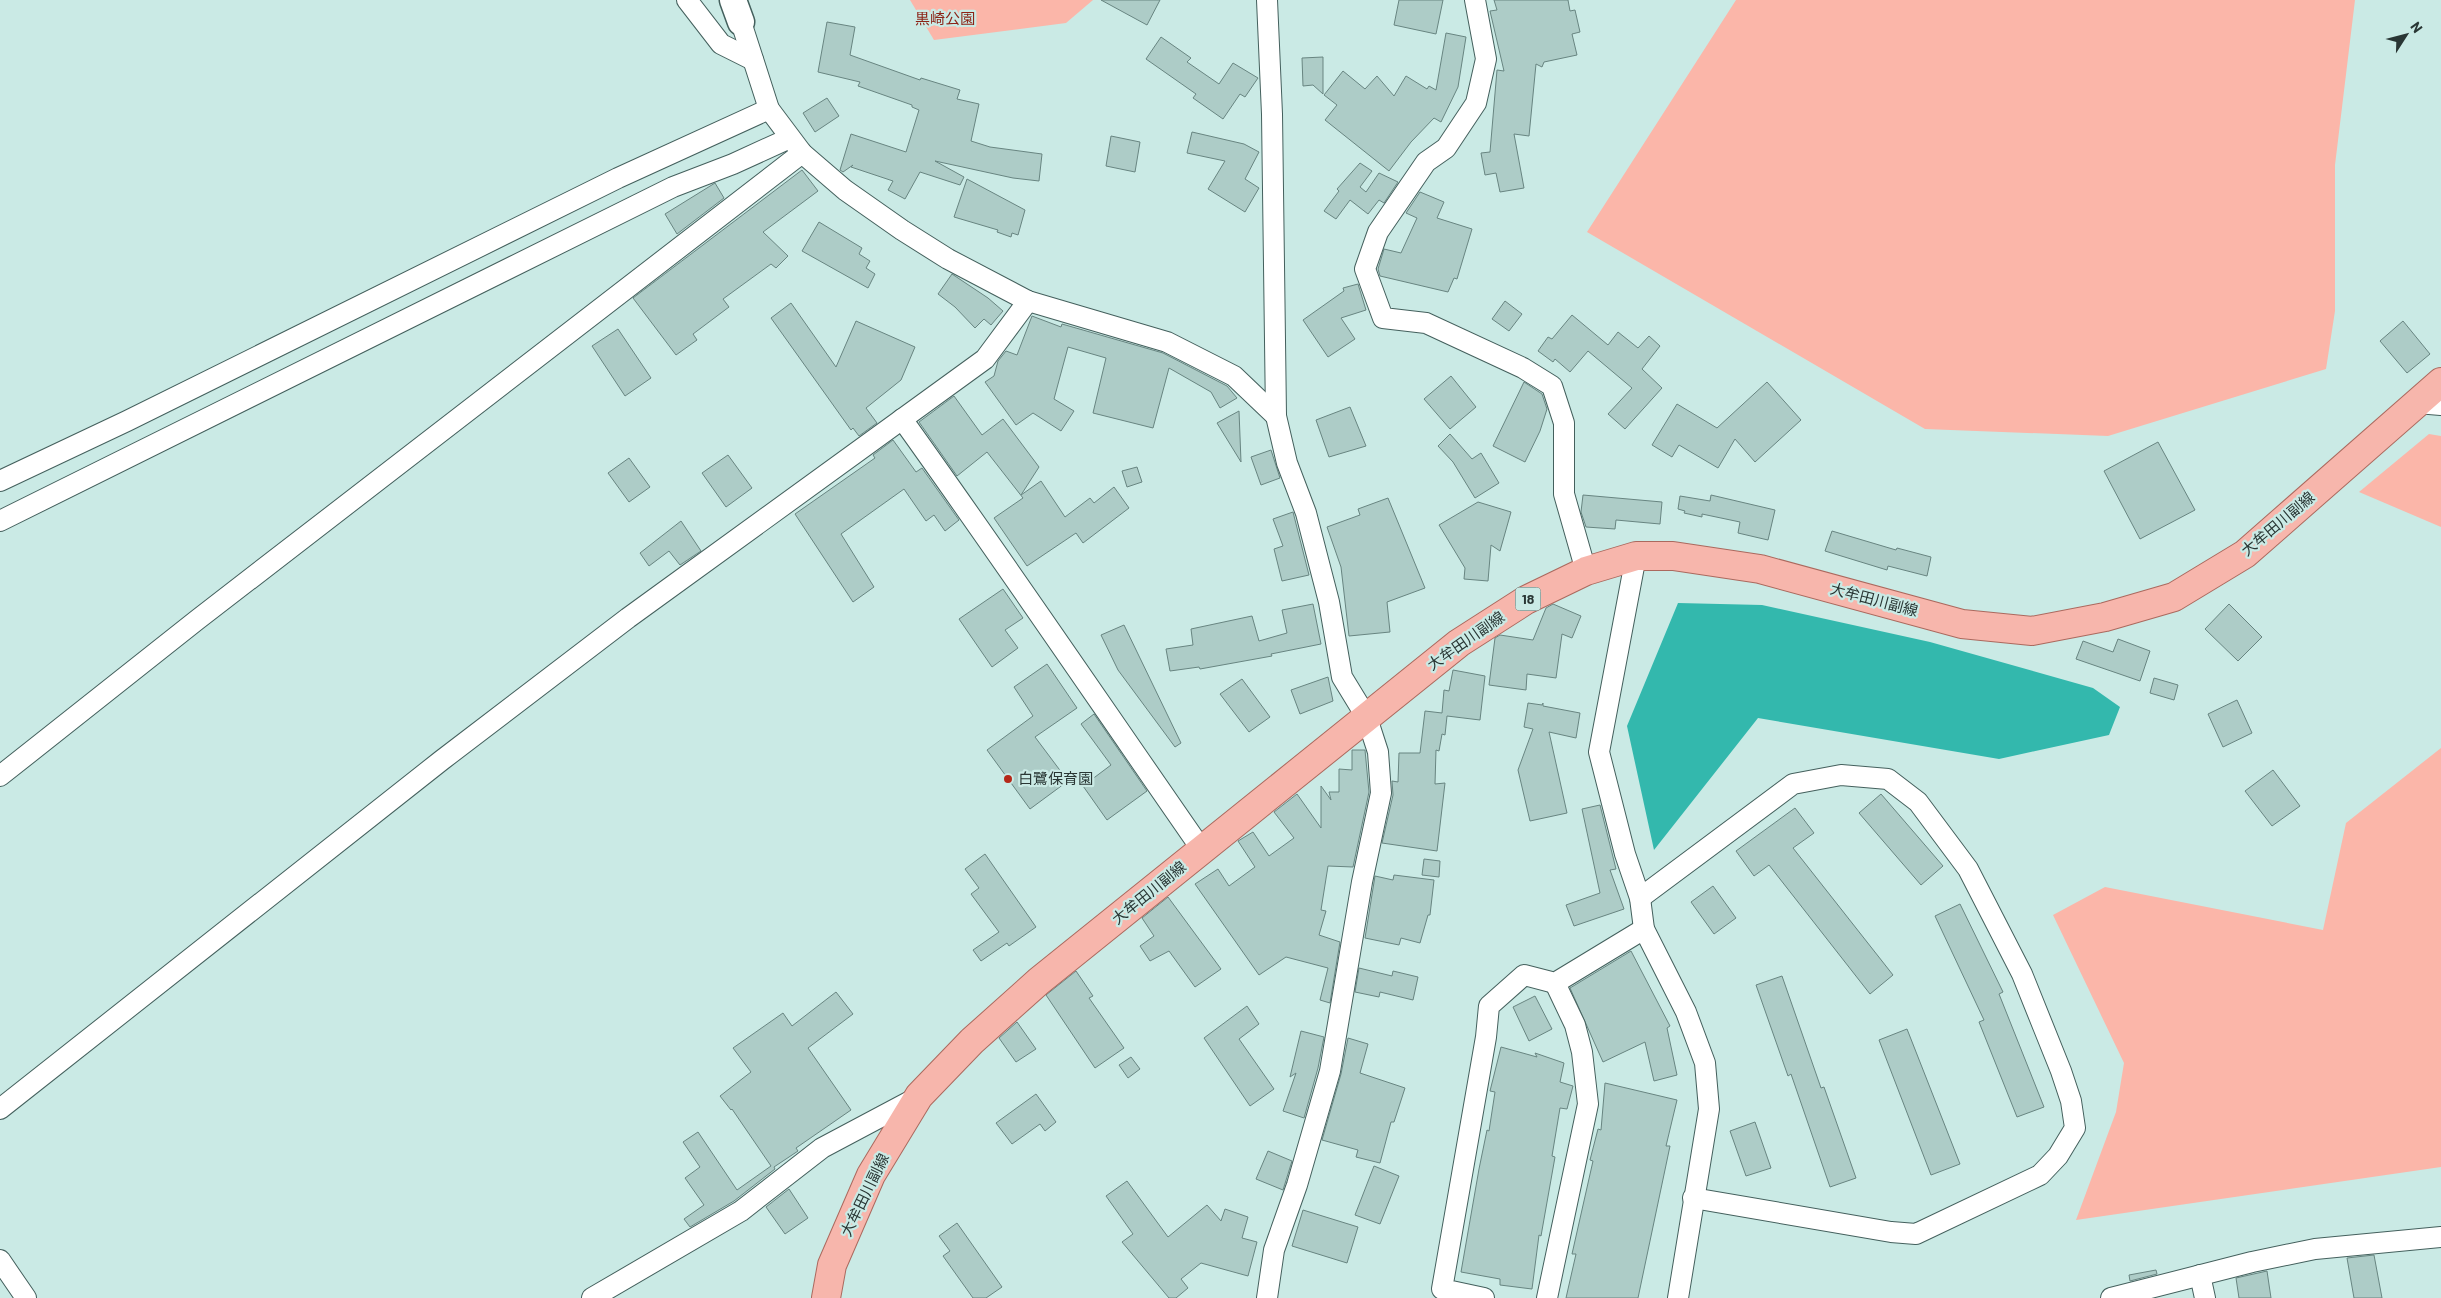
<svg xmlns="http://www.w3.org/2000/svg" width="2441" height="1298" viewBox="0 0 2441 1298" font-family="Barlow,'Noto Sans JP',sans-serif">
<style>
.green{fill:#fbb6a9}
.water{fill:#33b8ad}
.building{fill:#adccc7;stroke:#688581}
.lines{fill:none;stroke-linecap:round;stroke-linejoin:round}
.minor-casing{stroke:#44605d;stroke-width:22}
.tertiary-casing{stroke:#44605d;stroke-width:29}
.primary-casing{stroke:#ab695e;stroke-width:30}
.minor{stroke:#fff;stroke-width:20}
.tertiary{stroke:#fff;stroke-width:26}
.primary{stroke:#f7b6ac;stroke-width:28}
.poi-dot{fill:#b52819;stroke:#caeae5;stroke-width:2}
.labels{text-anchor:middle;stroke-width:4.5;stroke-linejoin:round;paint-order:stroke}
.shield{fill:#caeae5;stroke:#596c69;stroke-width:1}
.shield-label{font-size:14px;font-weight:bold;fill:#293634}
.park-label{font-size:15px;fill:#8c2317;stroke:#caeae5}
.street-label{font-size:15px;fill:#293634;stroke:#caeae5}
.poi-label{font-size:15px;fill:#293634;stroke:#caeae5;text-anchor:start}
</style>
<rect width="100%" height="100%" fill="#caeae5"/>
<g class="green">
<path d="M910 0H1093L1066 23 934 40Z"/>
<path d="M1736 0H2355L2335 165V311L2326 369 2108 436 1925 429 1587 232Z"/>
<path d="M2429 434 2441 436V527L2359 492Z"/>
<path d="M2441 748V1167L2076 1220 2116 1112 2124 1063 2053 915 2105 887 2323 930 2346 823Z"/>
</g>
<path class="water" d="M1678 603 1762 605 1930 642 2093 688 2120 707 2109 735 1999 759 1758 718 1654 850 1627 726Z"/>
<g class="building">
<path d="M1101 0H1160L1147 25Z"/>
<path d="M1399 0H1443L1436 34 1394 25Z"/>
<path d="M1494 0H1568L1570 11 1575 10 1580 32 1572 34 1577 55 1544 62 1542 67 1536 64 1529 136 1514 134 1524 188 1500 192 1496 173 1485 175 1481 153 1490 152 1497 70 1504 71 1490 11 1497 10Z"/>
<path d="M827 22 855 27 850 55 920 80 921 78 960 90 957 99 979 104 971 141 990 147 1042 154 1039 181 1013 178 935 161 964 177 960 185 920 172 905 199 888 190 893 181 851 167 853 165 843 172 840 170 851 134 906 152 919 110 912 107V105L858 86 860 82 818 72Z"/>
<path d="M1446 33 1466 37 1458 87 1441 122 1434 118 1411 142 1389 171 1325 120 1337 105 1324 95 1343 71 1365 89 1377 76 1394 96 1406 76 1427 89 1429 86 1436 90Z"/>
<path d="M1161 37 1191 58 1187 62 1219 84 1233 63 1258 78 1245 97 1240 94 1223 119 1193 98 1196 94 1146 59Z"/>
<path d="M1323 57V94L1313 85 1303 86 1302 58Z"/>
<path d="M827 98 839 116 815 132 803 113Z"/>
<path d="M1192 132 1244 144 1259 152 1245 179 1259 188 1245 212 1208 189 1225 161 1187 153Z"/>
<path d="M1111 136 1140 142 1135 172 1106 166Z"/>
<path d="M1360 163 1372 171 1360 187 1366 192 1379 173 1398 182 1384 203 1379 200 1368 214 1350 200 1336 219 1324 211 1339 191 1337 189Z"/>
<path d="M802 170 818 191 763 232 788 256 776 268 771 264 723 299 729 307 693 334 697 340 676 355 633 298Z"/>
<path d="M967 179 1025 210 1018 235 1012 233 1011 237 997 232 998 230 954 217Z"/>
<path d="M715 183 724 198 677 234 665 214Z"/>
<path d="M1420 192 1444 202 1437 218 1472 229 1457 279 1454 278 1448 292 1380 276 1378 269 1384 249 1401 253 1417 218 1406 213Z"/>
<path d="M819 222 862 248 859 254 870 261 866 268 875 274 868 288 802 251Z"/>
<path d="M952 274 988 298 1003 311 991 325 984 319 975 328 955 307 938 294Z"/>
<path d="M1358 284 1366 310 1341 318 1355 339 1328 357 1303 320 1344 291 1343 288Z"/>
<path d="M1505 301 1522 314 1509 331 1492 319Z"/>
<path d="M791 303 836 367 856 321 915 347 901 380 866 408 877 423 859 436 853 428 851 430 771 318Z"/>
<path d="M1572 315 1608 345 1618 332 1638 348 1649 336 1660 346 1642 369 1662 388 1625 429 1608 414 1632 388 1588 351 1570 372 1555 359 1553 362 1538 351 1548 337 1552 339Z"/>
<path d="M1032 316 1061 327 1062 324 1163 353 1227 386 1237 398 1220 408 1211 392 1169 368 1153 428 1093 413 1106 358 1068 347 1054 399 1074 411 1061 431 1033 413 1016 425 985 382 994 376 998 361 1006 351 1017 355Z"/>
<path d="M2403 321 2430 354 2407 373 2380 341Z"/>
<path d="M618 329 651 378 625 396 592 346Z"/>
<path d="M1451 376 1476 407 1450 429 1424 399Z"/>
<path d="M1524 382 1542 394 1547 409 1540 431 1525 462 1493 446Z"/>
<path d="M1767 382 1801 420 1755 462 1735 439 1718 468 1679 445 1672 457 1652 445 1677 404 1717 428Z"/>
<path d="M954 396 982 435 1003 419 1039 467 1021 495 1041 481 1065 517 1090 498 1094 503 1114 487 1129 508 1083 543 1076 533 1027 566 994 518 1023 498 987 452 957 476 919 422Z"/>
<path d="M1350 407 1366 446 1329 457 1316 420Z"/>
<path d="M1239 411 1241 462 1217 423Z"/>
<path d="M1450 434 1472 459 1481 453 1499 483 1475 498 1453 462 1438 446Z"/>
<path d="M893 440 916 472 922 468 959 520 945 531 934 515 926 521 904 489 841 534 874 587 853 602 795 514 875 458 873 455Z"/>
<path d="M2158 442 2195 510 2140 539 2104 471Z"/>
<path d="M1271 450 1280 478 1261 485 1251 457Z"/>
<path d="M728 455 752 488 726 507 702 473Z"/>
<path d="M629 458 650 487 629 502 608 473Z"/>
<path d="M1137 467 1142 482 1127 487 1122 471Z"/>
<path d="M1583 495 1662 502 1660 524 1616 520 1615 529 1586 527 1581 512Z"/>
<path d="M1711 495 1775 510 1768 540 1738 533 1740 522 1702 514V517L1684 513 1685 511 1678 509 1680 496 1710 501Z"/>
<path d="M1388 498 1425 588 1387 602 1390 632 1349 636 1341 567 1327 527 1360 515 1358 509Z"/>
<path d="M1478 502 1511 512 1500 551 1491 545 1488 581 1464 579 1465 568 1439 525Z"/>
<path d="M1293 512 1309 575 1282 581 1274 549 1283 546 1273 519Z"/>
<path d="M681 521 701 551 680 565 669 551 649 566 640 553Z"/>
<path d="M1832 531 1896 550 1897 548 1931 557 1927 576 1888 566 1887 570 1825 551Z"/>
<path d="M1003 589 1023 618 1005 630 1018 648 992 667 959 619Z"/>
<path d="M1313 604 1321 644 1271 654 1272 656 1200 669 1199 667 1170 671 1166 649 1193 645 1191 629 1252 616 1259 641 1287 633 1282 610Z"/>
<path d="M1553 604 1581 616 1572 638 1562 634 1556 678 1527 674 1526 690 1489 685 1495 638 1500 635 1533 640 1546 608Z"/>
<path d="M2229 604 2262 637 2238 661 2205 629Z"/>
<path d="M1124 625 1181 743 1175 747 1118 670 1101 635Z"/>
<path d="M2118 639 2150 651 2140 681 2076 659 2083 641 2113 652Z"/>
<path d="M1047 664 1077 708 1035 737 1068 781 1030 809 987 750 1033 716 1014 687Z"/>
<path d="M1453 670 1485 676 1480 720 1447 716 1445 735 1442 734 1439 751 1436 750 1435 784 1445 783 1437 851 1382 843 1393 795 1392 781 1398 782 1399 753H1420L1425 711 1442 713 1444 690 1449 691Z"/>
<path d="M1328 677 1333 701 1300 714 1291 690Z"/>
<path d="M2154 678 2178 685 2174 700 2150 693Z"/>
<path d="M1242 679 1270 717 1249 732 1220 694Z"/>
<path d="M2237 700 2252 733 2223 747 2208 714Z"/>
<path d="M1528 703 1542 705 1543 703V706L1580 713 1576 738 1549 732 1567 813 1530 821 1518 770 1533 729 1524 727Z"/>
<path d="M1094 714 1147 791 1107 820 1083 786 1111 765 1081 724Z"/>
<path d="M1352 750H1365L1369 792 1353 867 1328 866 1321 910 1326 911 1319 935 1340 942 1330 1003 1320 1000 1328 968 1286 957 1259 975 1195 884 1218 869 1229 886 1255 867 1238 841 1253 832 1269 856 1294 838 1274 812 1297 794 1321 828V786L1331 800 1329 792H1339V769L1352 770Z"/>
<path d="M2273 770 2300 806 2272 826 2245 791Z"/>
<path d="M1881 794 1943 866 1921 885 1859 813Z"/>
<path d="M1600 805 1616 869 1610 870 1624 909 1574 926 1566 905 1600 893 1582 809Z"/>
<path d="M1795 808 1814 833 1793 848 1893 975 1870 994 1769 865 1754 876 1736 851Z"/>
<path d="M985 854 1036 927 1009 946 1007 943 981 961 973 950 999 932 971 894 979 888 965 869Z"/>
<path d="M1424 859 1440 861 1439 877 1422 875Z"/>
<path d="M1394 875 1434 880 1430 915H1428L1420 943 1401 938 1399 945 1365 938 1375 876 1393 880Z"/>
<path d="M1713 886 1736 918 1714 934 1691 902Z"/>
<path d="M1168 897 1221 969 1195 987 1169 951 1150 961 1140 946 1154 936 1142 918Z"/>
<path d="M1960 904 2003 992 1999 994 2044 1107 2017 1117 1979 1022 1984 1020 1935 916Z"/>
<path d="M1631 951 1670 1026 1667 1028 1677 1075 1654 1081 1645 1042 1603 1062 1570 988Z"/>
<path d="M1359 968 1392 976 1393 971 1418 977 1413 1000 1380 992 1379 997 1355 992Z"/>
<path d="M1076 971 1093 996 1089 998 1124 1048 1095 1068 1046 995Z"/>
<path d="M1782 976 1821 1088 1824 1087 1856 1178 1830 1187 1791 1074 1788 1076 1756 985Z"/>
<path d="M836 992 853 1014 808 1048 851 1110 796 1148 798 1151 774 1167 775 1169 734 1201 690 1227 684 1219 704 1205 685 1178 700 1167 683 1142 698 1132 737 1190 771 1166 732 1109 731 1110 720 1096 751 1072 733 1048 783 1013 792 1026Z"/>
<path d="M1535 996 1552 1029 1529 1041 1513 1007Z"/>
<path d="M1247 1006 1259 1024 1239 1039 1274 1089 1250 1106 1204 1038Z"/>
<path d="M1017 1022 1036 1049 1016 1062 999 1038Z"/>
<path d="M1907 1029 1960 1164 1931 1175 1879 1040Z"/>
<path d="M1301 1031 1324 1037 1318 1068 1304 1118 1283 1111 1296 1073 1290 1077Z"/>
<path d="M1348 1038 1368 1044 1360 1073 1405 1088 1394 1122H1391L1380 1163 1356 1157 1358 1150 1322 1140 1341 1074Z"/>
<path d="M1501 1047 1537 1057 1535 1053 1564 1063 1560 1082 1573 1086 1567 1109 1560 1108 1552 1156 1555 1157 1541 1236 1539 1235 1532 1289 1500 1285V1279L1461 1272 1479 1169 1487 1130 1489 1131 1495 1092 1490 1091Z"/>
<path d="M1131 1057 1140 1069 1128 1078 1119 1065Z"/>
<path d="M1605 1083 1677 1100 1666 1146H1670L1638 1298H1566L1576 1254H1572L1593 1161 1590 1160 1598 1129 1601 1130Z"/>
<path d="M1036 1094 1056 1122 1045 1131 1040 1124 1012 1144 996 1123Z"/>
<path d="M1755 1122 1771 1168 1746 1176 1730 1131Z"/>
<path d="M1268 1151 1292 1161 1283 1190 1256 1179Z"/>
<path d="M1374 1166 1399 1176 1380 1224 1355 1215Z"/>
<path d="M1127 1181 1168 1237 1207 1205 1221 1221 1225 1209 1248 1217 1242 1238 1257 1242 1248 1276 1201 1263 1181 1279 1188 1288 1176 1298H1169L1122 1242 1133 1234 1106 1196Z"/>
<path d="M789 1189 808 1218 785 1234 766 1207Z"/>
<path d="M1303 1210 1358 1227 1347 1263 1292 1246Z"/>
<path d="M957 1223 1002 1287 986 1298H973L943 1256 950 1251 939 1236Z"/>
<path d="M2374 1255 2382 1298H2354L2347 1258Z"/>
<path d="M2156 1270 2157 1274 2130 1281 2129 1275Z"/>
<path d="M2267 1271 2271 1298H2239L2236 1278Z"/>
</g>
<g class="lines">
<g class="minor-casing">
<g id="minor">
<path d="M687 0 721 44 753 60"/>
<path d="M1267 0 1272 114 1276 416 1287 463 1306 513 1329 602 1342 677 1367 718 1378 752 1381 793 1362 882 1330 1071 1297 1185 1274 1250 1267 1298"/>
<path d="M1475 0 1486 59 1476 103 1446 148 1426 162 1378 232 1365 269 1383 318 1426 323 1523 368 1552 386 1564 423V494L1586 571"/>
<path d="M741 22 769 109 802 153 845 190 902 230 948 259 1028 301 1167 342 1234 376 1276 416"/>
<path d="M2417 403 2441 405"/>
<path d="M902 419C1004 561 1102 706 1202 850"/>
<path d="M0 481 127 421 618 178 769 109"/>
<path d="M0 521 673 187 733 164 790 138"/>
<path d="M1636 556 1599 752 1625 854 1640 898 1644 929 1686 1012 1705 1063 1709 1109 1678 1298"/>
<path d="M0 776 197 620 802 153"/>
<path d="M1640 898 1793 784 1841 775 1888 779 1918 802 1968 869 2022 974 2061 1071 2071 1101 2075 1128 2058 1156 2040 1175 1916 1234 1891 1232 1693 1198"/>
<path d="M0 1109 442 760 628 618 985 359 1028 301"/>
<path d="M0 1260 26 1298"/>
<path d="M2200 1275 2205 1298"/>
<path d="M592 1298 741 1211 822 1148 918 1097"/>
<path d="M1484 1298 1442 1289 1486 1037 1489 1006 1524 975 1555 983 1644 929"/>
<path d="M1547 1298 1588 1104 1582 1052 1575 1025 1555 983"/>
<path d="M2111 1298 2252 1262 2315 1249 2441 1237"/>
</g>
</g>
<g class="tertiary-casing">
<path id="tertiary" d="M733 0 741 22"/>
</g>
<g class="primary-casing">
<path id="primary" d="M826 1298 832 1265 871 1175 919 1096 972 1041 1039 981 1459 643 1526 600 1586 571 1636 556H1673L1760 569 1962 624 2032 631 2105 617 2174 597 2245 554 2441 382"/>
</g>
<use href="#minor" class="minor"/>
<use href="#tertiary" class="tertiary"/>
<use href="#primary" class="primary"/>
</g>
<circle class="poi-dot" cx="1008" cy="779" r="5"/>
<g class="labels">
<rect class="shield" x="1515.5" y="587.5" width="25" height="23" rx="4"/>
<g class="shield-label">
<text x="1528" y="604">18</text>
</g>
<g class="park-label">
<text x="945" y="24">黒崎公園</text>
</g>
<g class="street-label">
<text transform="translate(2278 524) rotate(-40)" y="5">大牟田川副線</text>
<text transform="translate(1874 600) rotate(15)" y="5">大牟田川副線</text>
<text transform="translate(1466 641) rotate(-35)" y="5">大牟田川副線</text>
<text transform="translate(1149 893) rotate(-39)" y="5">大牟田川副線</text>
<text transform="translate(865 1195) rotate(-64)" y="5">大牟田川副線</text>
</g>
<g class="poi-label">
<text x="1018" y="784">白鷺保育園</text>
</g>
</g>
<g transform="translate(2406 35) rotate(54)" stroke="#caeae5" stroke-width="4" paint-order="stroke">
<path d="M0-4L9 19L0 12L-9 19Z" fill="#293634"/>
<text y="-8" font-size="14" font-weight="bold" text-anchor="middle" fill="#293634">N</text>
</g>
</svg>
